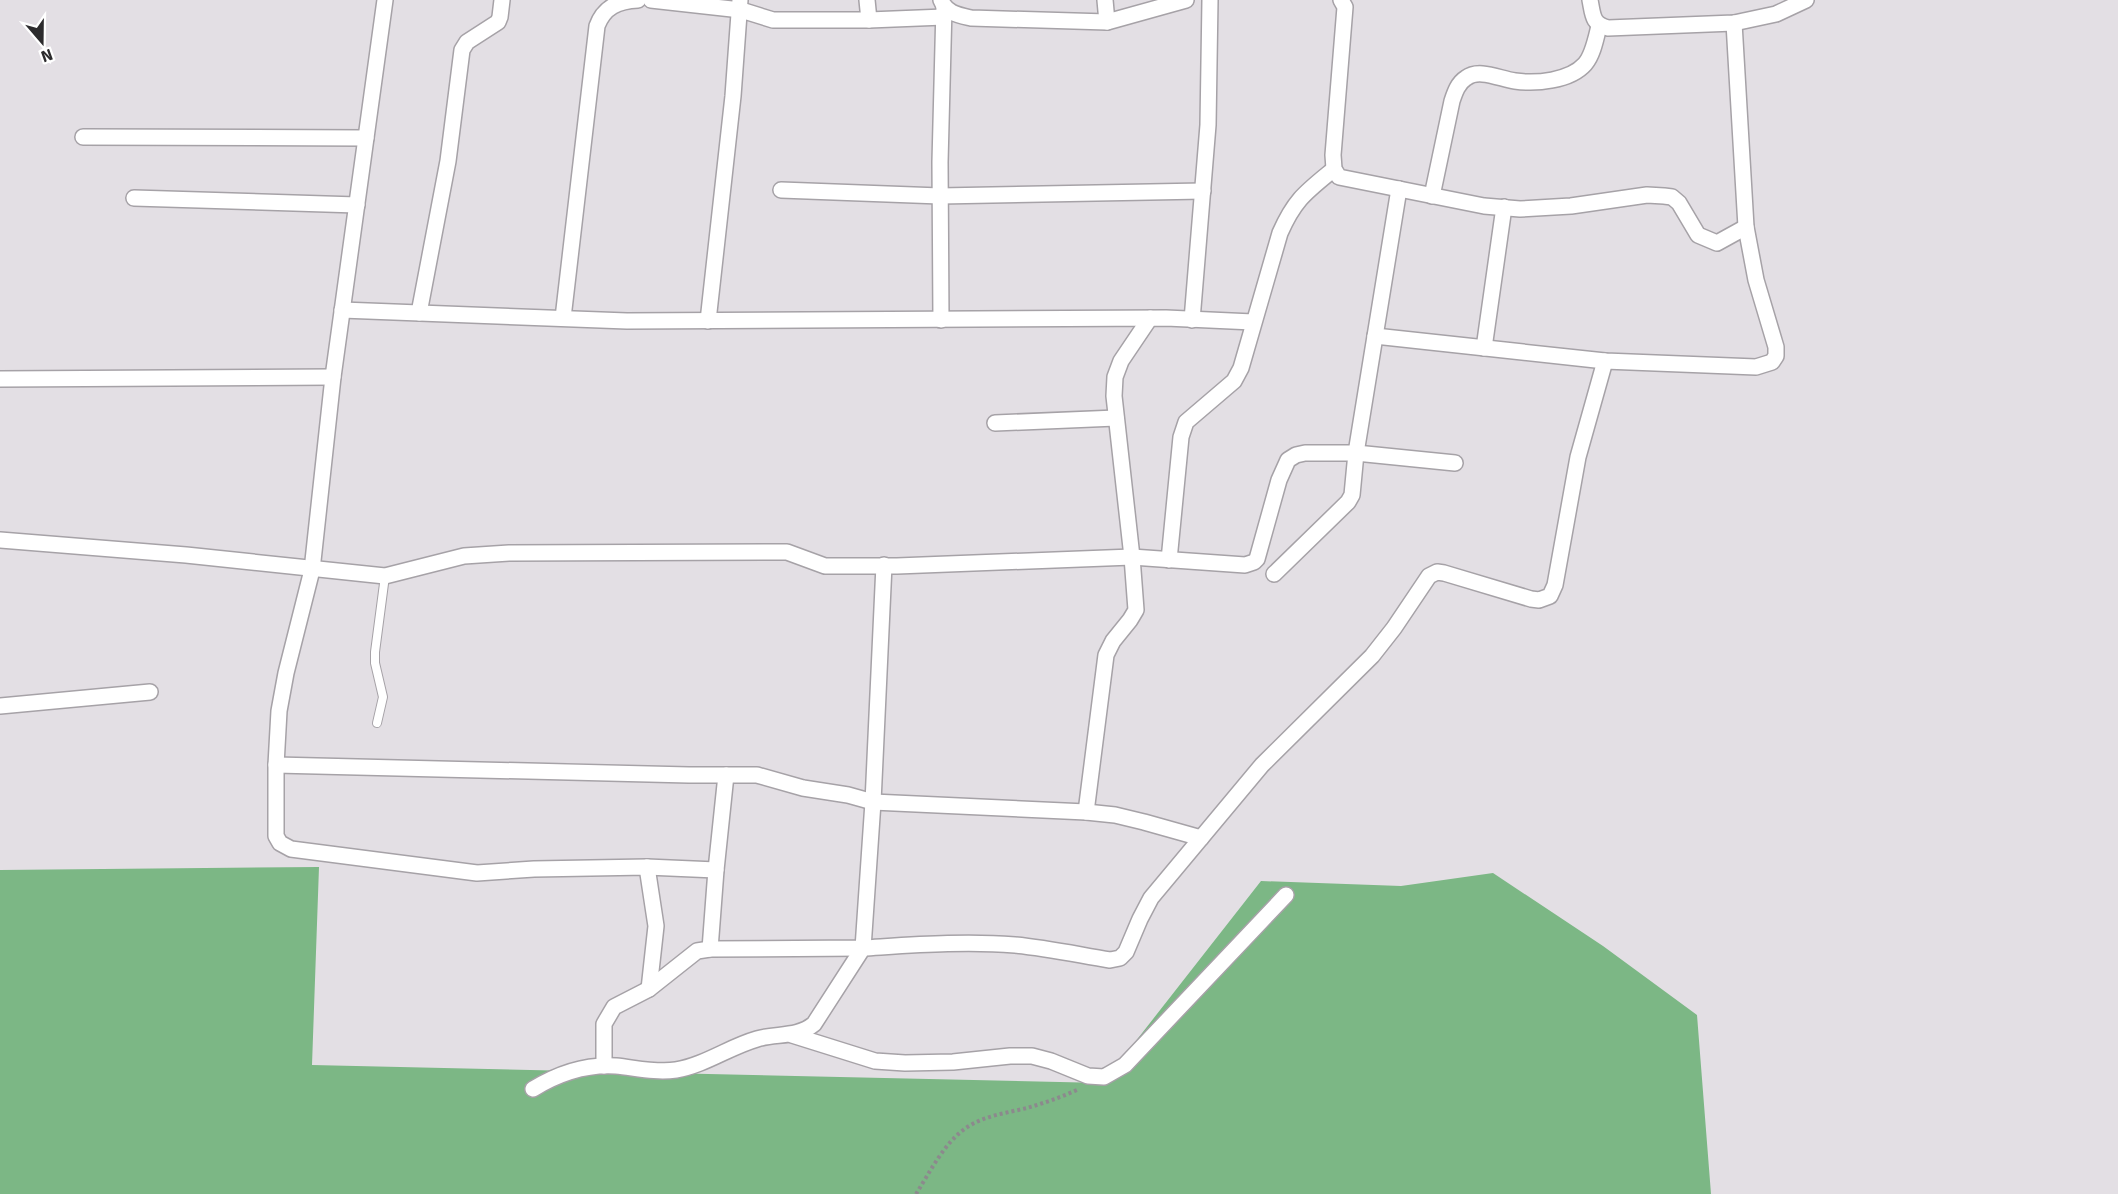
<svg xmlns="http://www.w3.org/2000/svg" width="2118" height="1194" viewBox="0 0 2118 1194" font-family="Signika,sans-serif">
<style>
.forest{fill:#7cb785}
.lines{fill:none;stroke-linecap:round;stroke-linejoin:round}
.service-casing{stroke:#a6a2a7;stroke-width:10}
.minor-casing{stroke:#a6a2a7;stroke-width:18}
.path{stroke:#8c898d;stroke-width:4;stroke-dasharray:3 3;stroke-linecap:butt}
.service{stroke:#fff;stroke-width:8}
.minor{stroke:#fff;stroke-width:15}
</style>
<rect width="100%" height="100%" fill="#e3dfe4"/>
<path class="forest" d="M319 867 312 1065 1103 1083 1261 881 1401 886 1493 873 1603 946 1697 1015 1711 1194H0V870Z"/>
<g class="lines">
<g class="service-casing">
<path id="service" d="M377 723 383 697 375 663V652L385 576"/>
</g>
<g class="minor-casing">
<g id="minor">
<path d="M385 0 333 377 312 570 286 673 279 711 276 765V836L280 843 291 849 477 873 534 869 647 867 716 870"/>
<path d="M651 0 741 10 773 20H869L944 17"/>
<path d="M867 0 869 20"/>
<path d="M941 0C946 13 958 15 971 18L1107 22 1186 0"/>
<path d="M1105 0 1107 22"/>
<path d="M1341 0 1345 7 1333 155 1334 169 1339 177 1484 206 1520 209 1571 206 1647 195 1664 196 1672 197 1679 203 1698 235 1717 243 1746 227"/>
<path d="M1590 0C1593 15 1592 24 1608 28L1734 23 1776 14 1806 0"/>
<path d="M83 137 366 138"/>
<path d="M781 190 940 196 1203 191"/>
<path d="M1432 196 1452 101C1455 92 1458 83 1466 78 1479 68 1500 79 1515 81 1536 84 1570 81 1585 64 1593 55 1596 38 1599 26"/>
<path d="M134 198 357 205"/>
<path d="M342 310 627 321 1166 318 1253 322"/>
<path d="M419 313 448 161 462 50 467 42 498 22 500 17 502 0"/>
<path d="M563 318 597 26C604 7 618 1 638 0"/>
<path d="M941 320 940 162 944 7"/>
<path d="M1192 320 1208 125 1210 0"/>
<path d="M708 321 733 96 740 0"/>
<path d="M1375 336 1605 361 1756 367 1772 362 1776 356V347L1756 280 1746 227 1734 23"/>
<path d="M1484 348 1504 207"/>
<path d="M0 379 333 377"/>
<path d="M995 423 1116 418"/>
<path d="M0 540 186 555 385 576 464 556 509 553 787 552 825 566H897L1132 557 1245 565 1254 562 1257 559 1279 480 1288 460 1296 455 1305 453H1356L1455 463"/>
<path d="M1169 560 1181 437 1186 422 1234 381 1241 368 1280 233C1295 199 1306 192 1334 169"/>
<path d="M1274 574 1348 502 1352 495 1356 453 1399 189"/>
<path d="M0 706 150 692"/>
<path d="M276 765 689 775H757L803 788 848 795 873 802 1086 812 1115 815 1144 822 1201 838"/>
<path d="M1086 812 1106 655 1113 641 1130 620 1136 610 1132 557 1114 396 1115 377 1121 361 1150 318"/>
<path d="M647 867 656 926 649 989"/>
<path d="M710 949 716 870 726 775"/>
<path d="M792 1035 875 1061 905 1063 953 1062 1010 1056H1032L1051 1061 1088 1076 1104 1077 1125 1065 1286 895"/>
<path d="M604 1066V1024L614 1007 649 989 697 951 710 949 863 948 873 802 884 565"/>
<path d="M533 1089C559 1073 585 1064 616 1066 636 1068 656 1073 676 1070 705 1065 729 1047 757 1039 777 1033 797 1038 814 1024L863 948C914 945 964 941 1015 945 1047 948 1079 955 1110 960L1120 958 1126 952 1140 919 1151 898 1262 765 1372 656 1394 628 1429 576 1437 572 1444 573 1531 599 1539 600 1550 596 1555 585 1578 457 1605 361"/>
</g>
</g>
<path class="path" d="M916 1194C930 1172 944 1143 966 1128 983 1116 1006 1113 1027 1108 1044 1103 1062 1097 1079 1089"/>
<use href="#service" class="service"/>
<use href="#minor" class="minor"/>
</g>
<g transform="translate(42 42) rotate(160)" stroke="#ffffff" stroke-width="4.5" paint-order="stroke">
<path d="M0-4.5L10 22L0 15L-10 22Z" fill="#2c2b2d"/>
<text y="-9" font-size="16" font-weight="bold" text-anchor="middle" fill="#2c2b2d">N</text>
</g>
</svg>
